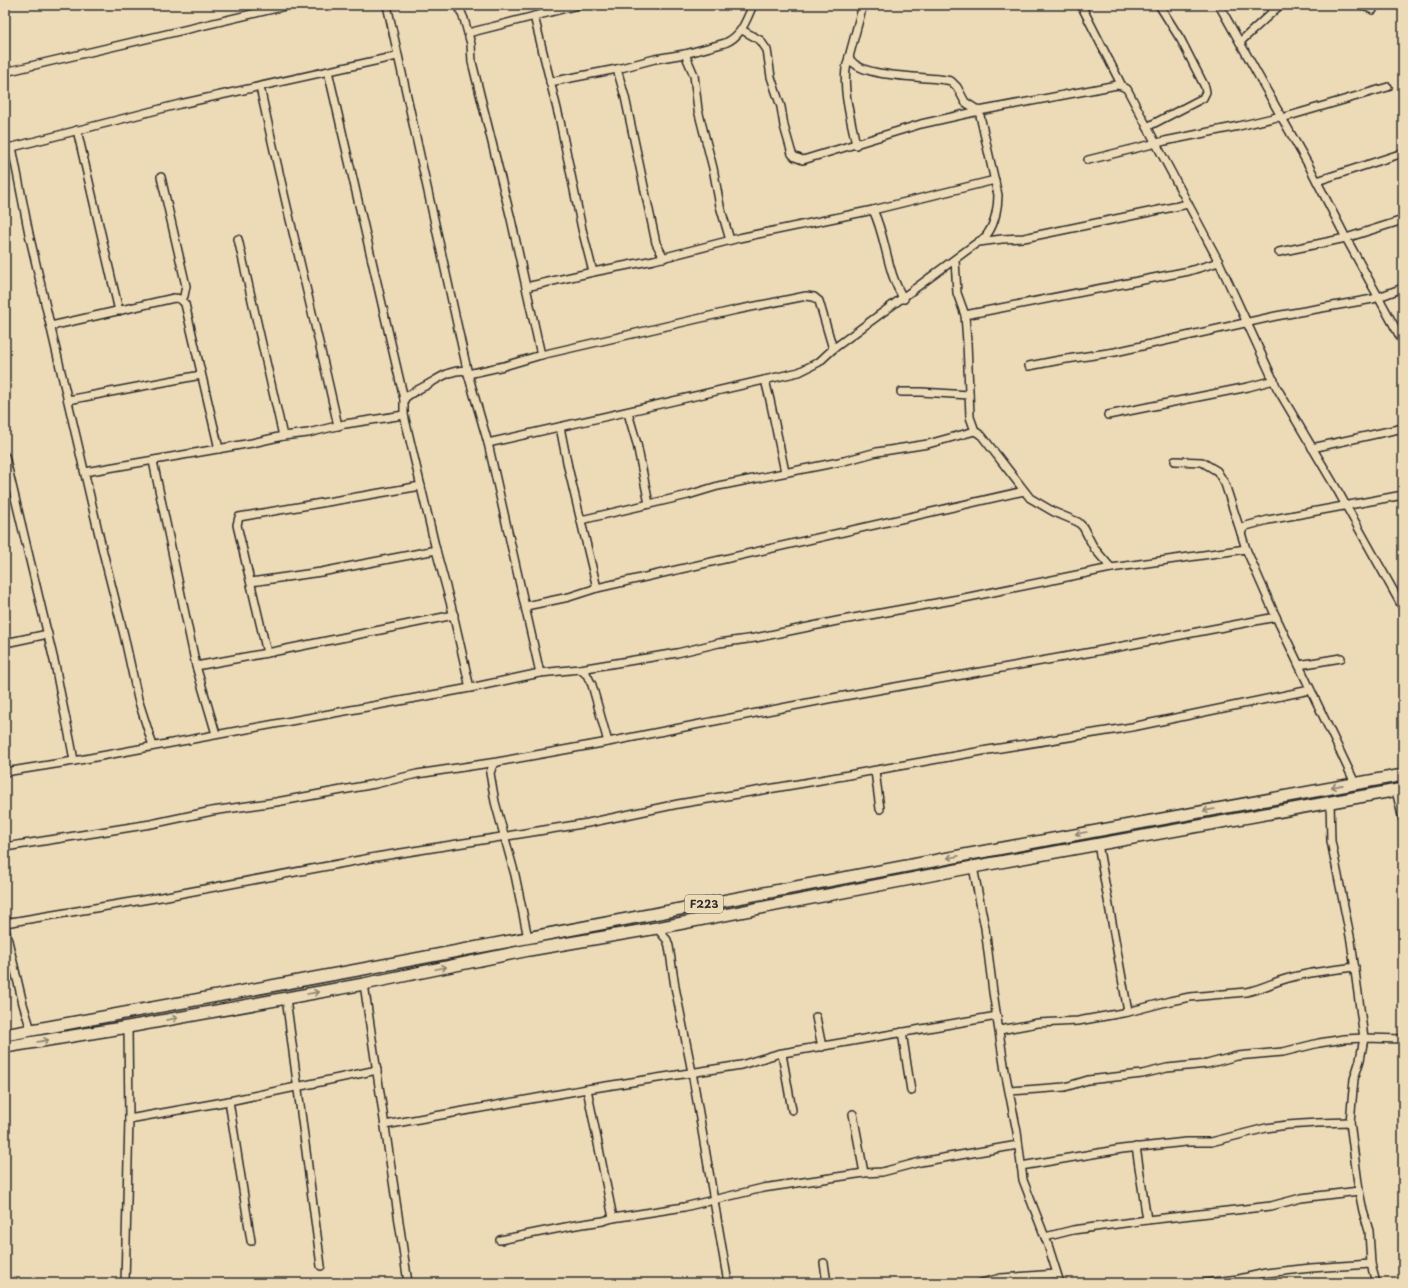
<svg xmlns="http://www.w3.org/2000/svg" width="1408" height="1288" viewBox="0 0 1408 1288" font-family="'Playpen Sans',sans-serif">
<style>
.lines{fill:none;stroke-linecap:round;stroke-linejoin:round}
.stream{stroke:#7190aa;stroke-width:2}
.street-casing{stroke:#2b2b2b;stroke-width:10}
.primary-casing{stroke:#2b2b2b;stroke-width:14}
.street{stroke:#eddbb8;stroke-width:7}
.primary{stroke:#eddbb8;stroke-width:11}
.oneway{stroke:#8c8372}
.labels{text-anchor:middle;stroke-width:4;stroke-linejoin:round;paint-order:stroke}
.shield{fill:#eddbb8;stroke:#656055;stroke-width:1}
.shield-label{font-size:11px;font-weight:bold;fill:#2b2b2b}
</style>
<rect width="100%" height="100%" fill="#eddbb8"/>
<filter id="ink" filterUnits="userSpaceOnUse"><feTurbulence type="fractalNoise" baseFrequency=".025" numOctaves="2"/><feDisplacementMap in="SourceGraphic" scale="8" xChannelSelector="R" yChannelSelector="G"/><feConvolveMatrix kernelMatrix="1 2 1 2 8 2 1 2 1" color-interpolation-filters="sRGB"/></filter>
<g filter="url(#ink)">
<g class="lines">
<path class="stream" d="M1401 5 1403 11"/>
<g class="street-casing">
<g id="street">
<path d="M387 5 468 374 488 443 540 673"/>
<path d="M458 5 464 19 471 44 472 62 511 219 541 355"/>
<path d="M1081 5 1122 86"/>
<path d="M1219 5 1282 118 1388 87"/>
<path d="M1363 5 1373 10"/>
<path d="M534 16 560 121 582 229 593 272"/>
<path d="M742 30 760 40 767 50 771 77 781 107 784 126 792 154 795 157 803 160 921 124 979 111 1117 85 1122 86 1127 89 1219 262 1277 388 1339 493 1403 608"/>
<path d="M468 33 578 5"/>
<path d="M1240 42 1280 5"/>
<path d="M685 54 694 75 698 110 713 168 720 206 730 240"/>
<path d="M617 69 625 97 656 243 664 258"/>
<path d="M328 71 404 399V415L436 550 452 609 470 688"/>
<path d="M5 72 290 5"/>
<path d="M550 82 617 69 655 59 685 54 725 43C742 36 746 20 753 5"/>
<path d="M260 87C284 200 313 312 338 426"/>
<path d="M1147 127 1203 98 1206 92 1205 87 1181 40 1159 5"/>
<path d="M77 130 119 311"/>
<path d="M856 145C851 119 843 94 846 68L863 5"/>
<path d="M12 147 29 234 103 552 124 635 138 699 153 746"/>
<path d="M5 149 180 104 397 56"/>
<path d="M1088 160 1165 141 1239 126 1277 117 1282 118 1309 166 1346 238 1403 342"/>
<path d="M161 177 186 286 184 296 182 300"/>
<path d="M1317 181 1403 153"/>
<path d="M873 210C887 239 886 272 904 299"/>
<path d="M238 239 283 436"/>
<path d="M979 242 1002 239 1024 238 1188 204"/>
<path d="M1279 252 1346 238 1403 220"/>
<path d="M955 260 957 293 965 315 967 342 970 417 975 431 982 436 1030 498 1054 512 1078 522 1083 527 1094 548 1111 568"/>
<path d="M526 287 593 272 654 260 739 238 873 210 995 180"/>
<path d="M965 315 1189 271 1219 262"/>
<path d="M51 326 174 298C180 298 182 300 185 304L219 449"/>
<path d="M1029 366 1060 360 1115 352 1276 316 1373 299 1403 288"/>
<path d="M765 380 770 400 785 472"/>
<path d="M901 392H921L969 395"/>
<path d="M404 399C410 393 416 391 423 387 437 380 451 368 467 371L468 374 504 366 541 355 736 310 806 296 814 297 819 301 833 349"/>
<path d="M68 400 201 375"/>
<path d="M628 413 637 444 649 504"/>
<path d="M1108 415 1248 387 1274 380"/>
<path d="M560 427 568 467 597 588"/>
<path d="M488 443C592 420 695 396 799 372L819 362 833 349 978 242C982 240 986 237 988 233 995 223 998 207 998 195L979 111 965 102 957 87 951 81C930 75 858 80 849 57"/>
<path d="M1312 448 1403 428"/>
<path d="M5 456 56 669C61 700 69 730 74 761"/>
<path d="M153 461 196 666 216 734"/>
<path d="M1175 461 1202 462 1217 471 1225 484 1241 533"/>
<path d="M85 472 252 443 283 436 308 433 345 424 404 415"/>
<path d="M581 520 688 495 718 486 844 461 877 452 928 444 975 431"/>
<path d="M251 582 321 572 436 550"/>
<path d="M526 606 569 597 597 588 1024 491"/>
<path d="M10 642 48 634"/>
<path d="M267 653 237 525 239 517 421 486"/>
<path d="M1299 665 1341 658"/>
<path d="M196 666 267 653 454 615"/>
<path d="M580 669 587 675 592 685 608 742"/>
<path d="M496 763 493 765 490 773 495 802 515 875 528 938"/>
<path d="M875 771 880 809"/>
<path d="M5 772 74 761 470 688 540 673 580 669 677 653 719 643 755 638 837 621 964 598 1111 568 1246 549"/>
<path d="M1355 783 1276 617 1246 549 1241 533 1243 529 1246 526 1268 520 1403 495"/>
<path d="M1396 790 1403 820"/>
<path d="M1330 802 1331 841 1351 941 1364 1038 1360 1060 1354 1079 1350 1122 1359 1191 1363 1211 1369 1231 1371 1264 1376 1283"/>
<path d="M1098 844 1128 1012"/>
<path d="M5 847 151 824 212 811 276 802 375 784 417 774 497 762 608 742 833 698 1092 652 1276 617"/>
<path d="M973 867 985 928 993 992 1005 1071 1017 1132 1023 1180 1048 1245 1060 1283"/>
<path d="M5 923 167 896 376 857 588 823 678 804 804 783 988 750 1132 727 1310 690"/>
<path d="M5 928 23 1004 31 1030"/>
<path d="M657 928 667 940 669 946 675 987 692 1072 728 1283"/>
<path d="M364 984 408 1283"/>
<path d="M286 998 321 1266"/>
<path d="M816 1017 822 1047"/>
<path d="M1000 1030 1038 1023 1078 1021 1128 1012 1170 1001 1190 997 1246 992C1258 990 1268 985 1279 981 1303 973 1330 970 1355 967"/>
<path d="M902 1032 911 1091"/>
<path d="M782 1054 792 1110"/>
<path d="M587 1089 613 1218"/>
<path d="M1010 1091 1065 1087 1088 1080 1142 1074 1167 1068 1207 1064 1237 1056 1283 1052 1319 1043 1344 1039 1364 1038 1403 1039"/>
<path d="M229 1101 251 1241"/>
<path d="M853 1114 864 1173"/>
<path d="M129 1119 229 1101 377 1070"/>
<path d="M385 1125 587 1089 741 1065 777 1054 997 1016"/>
<path d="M1136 1147 1147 1220"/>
<path d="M1021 1166 1122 1149 1186 1142H1211L1266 1128 1287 1125 1317 1123 1350 1122"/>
<path d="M1045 1237 1073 1230 1147 1220 1271 1206 1301 1198 1359 1191"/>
<path d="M500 1240 576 1225 603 1221 613 1218 684 1207 763 1188 864 1173 882 1172 920 1162 1018 1145"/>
<path d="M824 1263 827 1283"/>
<path d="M125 1283 129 1119 128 1027"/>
<path d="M981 1283 1001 1278 1056 1274"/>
<path d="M1205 1283 1239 1279 1266 1273 1311 1268 1371 1264"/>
</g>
</g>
<g class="primary-casing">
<g id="primary">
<path d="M5 1035 363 969 970 854 1403 775"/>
<path d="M5 1047 128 1027 364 984 529 950 657 928 973 867 1403 789"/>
</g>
</g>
<use href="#street" class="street"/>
<use href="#primary" class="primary"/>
</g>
<defs><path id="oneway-shaft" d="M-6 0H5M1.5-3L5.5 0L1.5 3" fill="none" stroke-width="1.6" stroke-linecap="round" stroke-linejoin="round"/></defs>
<g class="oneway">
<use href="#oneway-shaft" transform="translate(1337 786) rotate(169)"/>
<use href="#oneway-shaft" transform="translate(1209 810) rotate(170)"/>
<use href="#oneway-shaft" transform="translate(1081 833) rotate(170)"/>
<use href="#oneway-shaft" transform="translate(953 857) rotate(169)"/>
<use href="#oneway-shaft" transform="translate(441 968) rotate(-12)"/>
<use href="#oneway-shaft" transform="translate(313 993) rotate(-10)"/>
<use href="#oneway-shaft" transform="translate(172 1019) rotate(-11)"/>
<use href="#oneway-shaft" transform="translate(43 1041) rotate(-10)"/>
</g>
</g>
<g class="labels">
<rect class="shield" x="685" y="895" width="38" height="18" rx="3"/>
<g class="shield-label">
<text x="704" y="908">F223</text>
</g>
</g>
<rect width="1408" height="1288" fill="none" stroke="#eddbb8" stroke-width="20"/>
<rect x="10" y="10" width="1388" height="1268" fill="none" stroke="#2b2b2b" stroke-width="1.5" filter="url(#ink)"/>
</svg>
